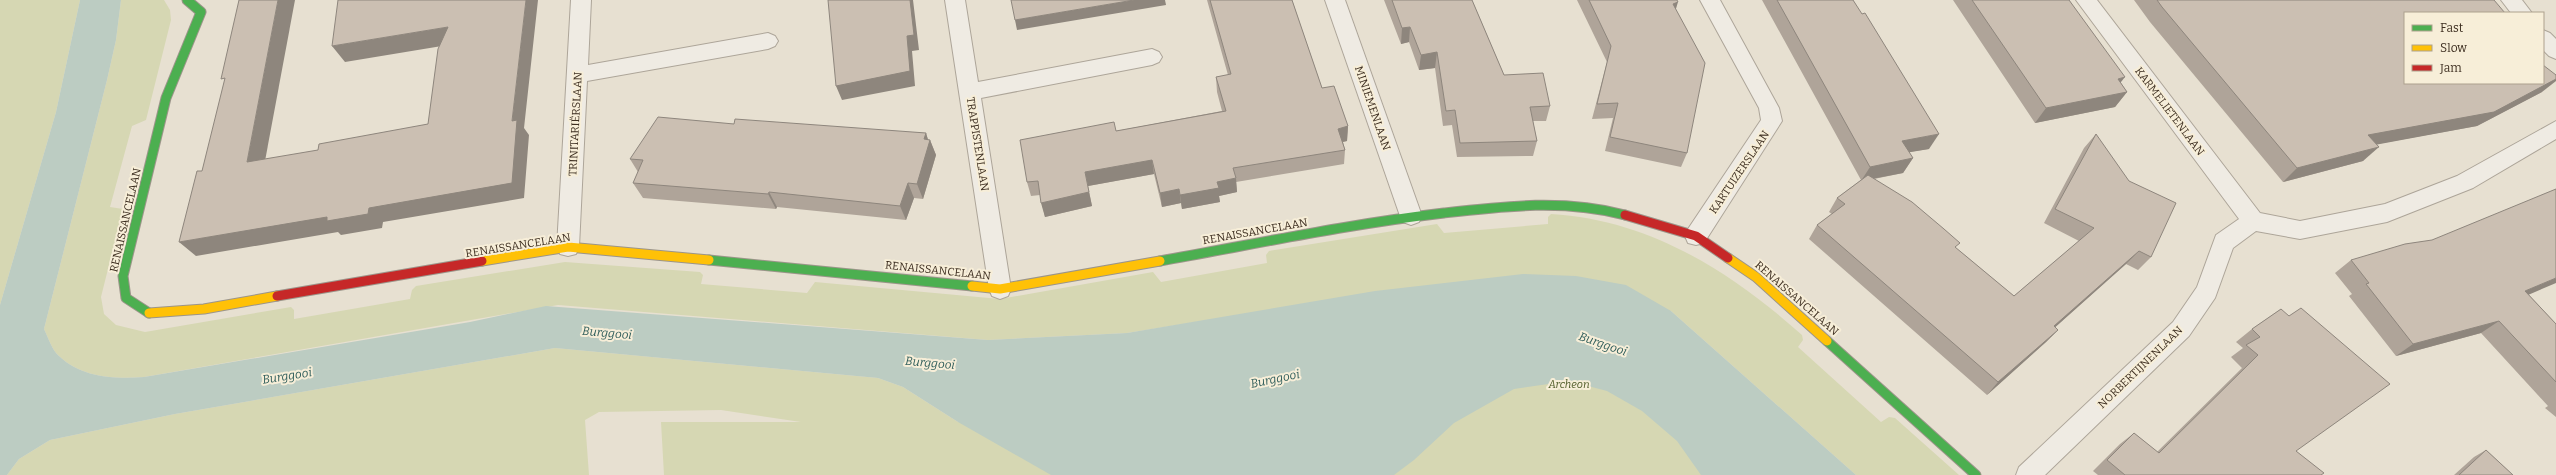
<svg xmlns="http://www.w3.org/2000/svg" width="2556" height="475" viewBox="0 0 2556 475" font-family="Bitter,serif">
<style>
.green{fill:#d6d7b3}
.water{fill:#bcccc2}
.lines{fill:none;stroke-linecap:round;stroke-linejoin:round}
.street-casing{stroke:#ada599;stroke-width:2}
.fast-casing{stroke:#9c958a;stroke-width:11}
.slow-casing{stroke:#9c958a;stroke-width:11}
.jam-casing{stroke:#9c958a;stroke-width:11}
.street{fill:#efebe3;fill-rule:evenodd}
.fast{stroke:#4caf50;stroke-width:9}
.slow{stroke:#ffc107;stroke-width:9}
.jam{stroke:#c62828;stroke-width:9}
.wall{fill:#afa499}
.shaded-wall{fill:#8e867d}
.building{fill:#cbbfb2;stroke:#8e867d}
.labels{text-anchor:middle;stroke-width:4;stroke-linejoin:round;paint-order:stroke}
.street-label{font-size:11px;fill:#3d2e20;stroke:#f7eed8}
.park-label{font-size:11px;font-style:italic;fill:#4d5a26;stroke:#f7eed8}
.water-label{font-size:12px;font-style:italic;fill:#2f5d5a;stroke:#f7eed8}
</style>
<rect width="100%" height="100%" fill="#e7e0d1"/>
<g class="green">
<path d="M0 0H80L56 112 0 305Z"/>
<path d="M121 0H164L170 10 171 20 146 120 132 126 110 207 123 209 101 297 104 314 116 325 145 332 291 307 294 310V319L410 299 412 290 416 286 565 262 700 272 703 275 701 284 807 293 815 282 1000 299 1153 272 1161 282 1267 263 1266 255 1269 251 1437 224 1444 233 1548 224V217L1551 214C1650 220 1730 271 1802 335L1803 340 1798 347 1881 422 1889 417 1895 418 1959 475H1856L1671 311 1202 321 1127 333 988 340 558 305 144 377C115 379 82 378 59 356 52 350 48 337 44 329L107 80 116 40Z"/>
<path d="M1580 289 1844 475H664L661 422H801L721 410 599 412 585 420 589 475H7L19 459 50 440 175 414 555 348 878 378 903 387 958 422Z"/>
</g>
<path class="water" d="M80 0H121L116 40 107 80 44 329C48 337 52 350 59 356 82 378 115 379 144 377L470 322 546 306 988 340 1127 333 1375 291 1523 274 1576 276 1626 285 1671 311 1856 475H1701L1677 441 1642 411 1607 391 1569 381 1514 389 1454 423 1414 460 1394 475H1051L958 422 903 387 878 378 555 348 175 414 50 440 19 459 7 475H0V305L56 112Z"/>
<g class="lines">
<g class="street-casing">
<g id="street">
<path d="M571 0H591L588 65 768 33 775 36 778 41 775 46 768 49 587 81 579 247 576 254 568 256 560 254 557 247Z"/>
<path d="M945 0H965L978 82 1152 49 1159 52 1162 57 1159 62 1152 65 981 98 1011 289 1008 296 1000 299 992 296 989 289Z"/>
<path d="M1325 0H1345L1422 216 1419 222 1411 225 1403 222 1400 216Z"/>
<path d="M1700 0H1720L1779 108 1782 121 1704 243 1696 245 1688 243 1685 236 1688 229 1761 120 1759 108Z"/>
<path d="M2076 0H2097L2260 213 2300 221 2385 204 2457 176 2556 121V139L2473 188 2387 222 2300 239 2256 231 2233 248 2215 298 2189 336 2045 475H2016L2019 467 2173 322 2197 287 2216 235 2239 219Z"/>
<path d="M2501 0H2522L2532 13H2511Z"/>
<path d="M2543 30 2550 33 2556 39V59L2549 56 2543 50Z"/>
</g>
</g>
<g class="fast-casing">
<g id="fast">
<path d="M709 260 972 286"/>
<path d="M1160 261C1255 244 1349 224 1444 213 1505 206 1565 199 1625 215"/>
<path d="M149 313 126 298 123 276 166 98 201 12 187 0"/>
<path d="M1827 341 1976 475"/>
</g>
</g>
<g class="slow-casing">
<g id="slow">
<path d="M1728 258 1756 277 1827 341"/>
<path d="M482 261 568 247 709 260"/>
<path d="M972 286 1000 289 1160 261"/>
<path d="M149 313 204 309 277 296"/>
</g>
</g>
<g class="jam-casing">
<g id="jam">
<path d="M1625 215 1696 236 1728 258"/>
<path d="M277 296 482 261"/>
</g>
</g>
<use href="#street" class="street"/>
<use href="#fast" class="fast"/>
<use href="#slow" class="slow"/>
<use href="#jam" class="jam"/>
</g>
<g class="wall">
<path d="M1207 0H1292L1322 88 1348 126 1347 141 1343 142 1345 150 1344 164 1236 182 1237 192 1219 196 1220 202 1182 209 1181 203 1162 207 1154 174 1088 186 1092 206 1045 217 1040 195 1031 196 1027 182 1116 131 1222 111 1217 92 1216 77 1228 75Z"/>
<path d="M1384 0H1472L1504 75 1550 106 1546 121H1533L1537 141 1533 156 1457 157 1452 125 1443 126 1435 68 1419 70 1409 42 1401 44Z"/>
<path d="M1577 0H1677L1676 9 1687 153 1681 167 1605 151 1613 118 1592 119 1607 62Z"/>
<path d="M1762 0H1853L1929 149 1909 152 1913 158 1903 173 1874 179 1956 248 2014 296 2079 241 2044 223 2084 148 2096 134 2151 257 2138 270 2126 264 2055 327 2058 330 2046 342 1987 395 1809 239 1817 225 1832 214 1829 212 1837 198 1861 180Z"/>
<path d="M1953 0H2069L2121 83 2127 92 2115 107 2035 123Z"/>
<path d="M2134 0H2494L2405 13 2542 92 2477 126 2377 144 2363 161 2283 182 2150 22Z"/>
<path d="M734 124 926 133 928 140H930L936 155 923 199 914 198 906 220 777 207 776 209 643 198 633 183 638 172 630 159Z"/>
<path d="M2351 260 2529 295 2556 324V417L2545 408 2548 406 2481 333 2396 356 2349 296 2352 294 2335 273Z"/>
<path d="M2281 309 2296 451 2321 475H2098L2093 471 2120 444 2134 433 2157 452 2242 368 2231 357 2243 348 2236 342 2252 329Z"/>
<path d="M2486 450 2513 475H2454L2474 457Z"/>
</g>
<g class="shaded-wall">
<path d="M278 0H295L262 177 247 162Z"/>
<path d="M526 0H538L524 128 529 135 524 198 383 222 382 228 341 235 338 232 196 256 179 242 369 208 512 121Z"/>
<path d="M910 0H913L919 50 912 51 915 86 842 100 836 86 907 36Z"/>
<path d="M1134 0H1165L1166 5 1017 30 1015 20Z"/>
<path d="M1678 2 1673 18V4Z"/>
<path d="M448 27 460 43 345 62 332 46Z"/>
<path d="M1410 27 1409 42 1401 44 1402 28Z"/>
<path d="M1437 52 1435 68 1419 70 1421 55Z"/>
<path d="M2125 77 2113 92 2118 79Z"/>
<path d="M2556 79V81L2542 92 2477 126 2353 149 2368 135Z"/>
<path d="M2127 92 2115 107 2035 123 2046 108Z"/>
<path d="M1348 126 1347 141 1337 143 1338 129Z"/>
<path d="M926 133 929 143 930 140 936 155 923 199 917 184 924 139Z"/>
<path d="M1939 134 1929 149 1893 155 1902 141Z"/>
<path d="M2379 147 2363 161 2283 182 2297 168Z"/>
<path d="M1913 158 1903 173 1861 181 1870 167Z"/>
<path d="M1152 160 1154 174 1088 186 1085 172Z"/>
<path d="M1236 178 1237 192 1219 196 1220 202 1182 209 1180 195 1217 182Z"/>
<path d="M908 183 914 198 906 220 900 206Z"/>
<path d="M1179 189 1181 203 1162 207 1160 193Z"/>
<path d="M769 192 777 207 776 209 768 194Z"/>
<path d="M1089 192 1092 206 1045 217 1041 203Z"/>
<path d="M2139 251 2126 264 2042 339 2054 326Z"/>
<path d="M2556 278V283L2507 304 2525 291Z"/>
<path d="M2499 321 2481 333 2396 356 2413 344Z"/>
<path d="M2058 330 2046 342 1987 395 1998 382Z"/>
</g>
<g class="building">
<path d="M239 0H278L247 162 318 150 319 144 428 124 438 49 448 27 332 46 338 0H526L512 121 517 120 512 183 369 208 368 214 327 221V217L179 242 197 171H202L225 78 221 79Z"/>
<path d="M828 0H910L914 35 907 36 910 71 836 86Z"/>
<path d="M1011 0H1134L1015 20Z"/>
<path d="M1210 0H1292L1322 88 1334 86 1348 126 1338 129 1345 150 1233 168 1236 178 1217 182 1219 188 1180 195 1179 189 1160 193 1152 160 1085 172 1089 192 1041 203 1038 181 1027 182 1020 140 1114 122 1116 131 1226 111 1216 77 1231 74Z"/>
<path d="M1392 0H1472L1504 75 1543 73 1550 106 1530 107 1537 141 1460 143 1455 110 1446 111 1437 52 1421 55 1410 27 1402 28Z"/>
<path d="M1589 0H1677L1678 2 1673 4 1705 63 1687 153 1610 137 1618 103 1597 104 1611 46Z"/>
<path d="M1777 0H1853L1862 14 1865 13 1939 134 1902 141 1913 158 1870 167Z"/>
<path d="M1972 0H2069L2125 77 2118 79 2127 92 2046 108Z"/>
<path d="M2157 0H2494L2505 13H2405V83H2543V65L2556 75V79L2494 112 2368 135 2379 147 2297 168 2162 7Z"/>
<path d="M658 117 734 124 735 119 926 133 924 139 930 140 917 184 908 183 900 206 769 192 768 194 633 183 643 160 630 159Z"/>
<path d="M2096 134 2129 181 2176 203 2151 257 2139 251 2054 326 2058 330 1998 382 1817 225 1845 204 1837 198 1868 175 1912 202 1944 229 1960 243 1955 247 2014 296 2094 228 2055 209Z"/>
<path d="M2556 189V278L2525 291 2556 324V382L2499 321 2413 344 2366 284 2369 283 2351 260 2405 244 2432 240Z"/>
<path d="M2301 308 2390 384 2296 451 2324 473 2321 475H2125L2107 460 2134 433 2159 453 2258 355 2246 345 2260 337 2252 329 2281 309 2289 316Z"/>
<path d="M2486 450 2513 475H2459Z"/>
</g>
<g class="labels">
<g class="street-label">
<text transform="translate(1373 108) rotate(71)" y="4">MINIEMENLAAN</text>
<text transform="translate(2170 111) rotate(53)" y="4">KARMELIETENLAAN</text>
<text transform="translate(575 124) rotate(-87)" y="4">TRINITARIËRSLAAN</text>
<text transform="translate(978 144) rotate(81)" y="4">TRAPPISTENLAAN</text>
<text transform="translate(1739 172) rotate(-56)" y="4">KARTUIZERSLAAN</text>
<text transform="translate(125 220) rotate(-77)" y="4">RENAISSANCELAAN</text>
<text transform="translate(1255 231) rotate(-10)" y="4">RENAISSANCELAAN</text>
<text transform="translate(518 245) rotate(-9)" y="4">RENAISSANCELAAN</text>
<text transform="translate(938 270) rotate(6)" y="4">RENAISSANCELAAN</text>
<text transform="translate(1797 298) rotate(41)" y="4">RENAISSANCELAAN</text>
<text transform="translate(2140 367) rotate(-44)" y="4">NORBERTIJNENLAAN</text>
</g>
<g class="park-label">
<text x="1569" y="388">Archeon</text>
</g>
<g class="water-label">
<text transform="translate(607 333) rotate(5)" y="4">Burggooi</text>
<text transform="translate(1603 344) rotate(19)" y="4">Burggooi</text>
<text transform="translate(930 363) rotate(5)" y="4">Burggooi</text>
<text transform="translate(287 376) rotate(-9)" y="4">Burggooi</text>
<text transform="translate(1275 379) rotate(-12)" y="4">Burggooi</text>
</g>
</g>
<rect x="2404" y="12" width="140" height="72" fill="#f7eed8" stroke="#ada18e"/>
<rect x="2412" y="25" width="20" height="6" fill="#4caf50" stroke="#ada18e"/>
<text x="2440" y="32" font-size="12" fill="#3d2e20">Fast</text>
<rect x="2412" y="45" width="20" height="6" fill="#ffc107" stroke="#ada18e"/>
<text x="2440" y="52" font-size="12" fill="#3d2e20">Slow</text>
<rect x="2412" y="65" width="20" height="6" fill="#c62828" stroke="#ada18e"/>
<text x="2440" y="72" font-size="12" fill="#3d2e20">Jam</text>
</svg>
